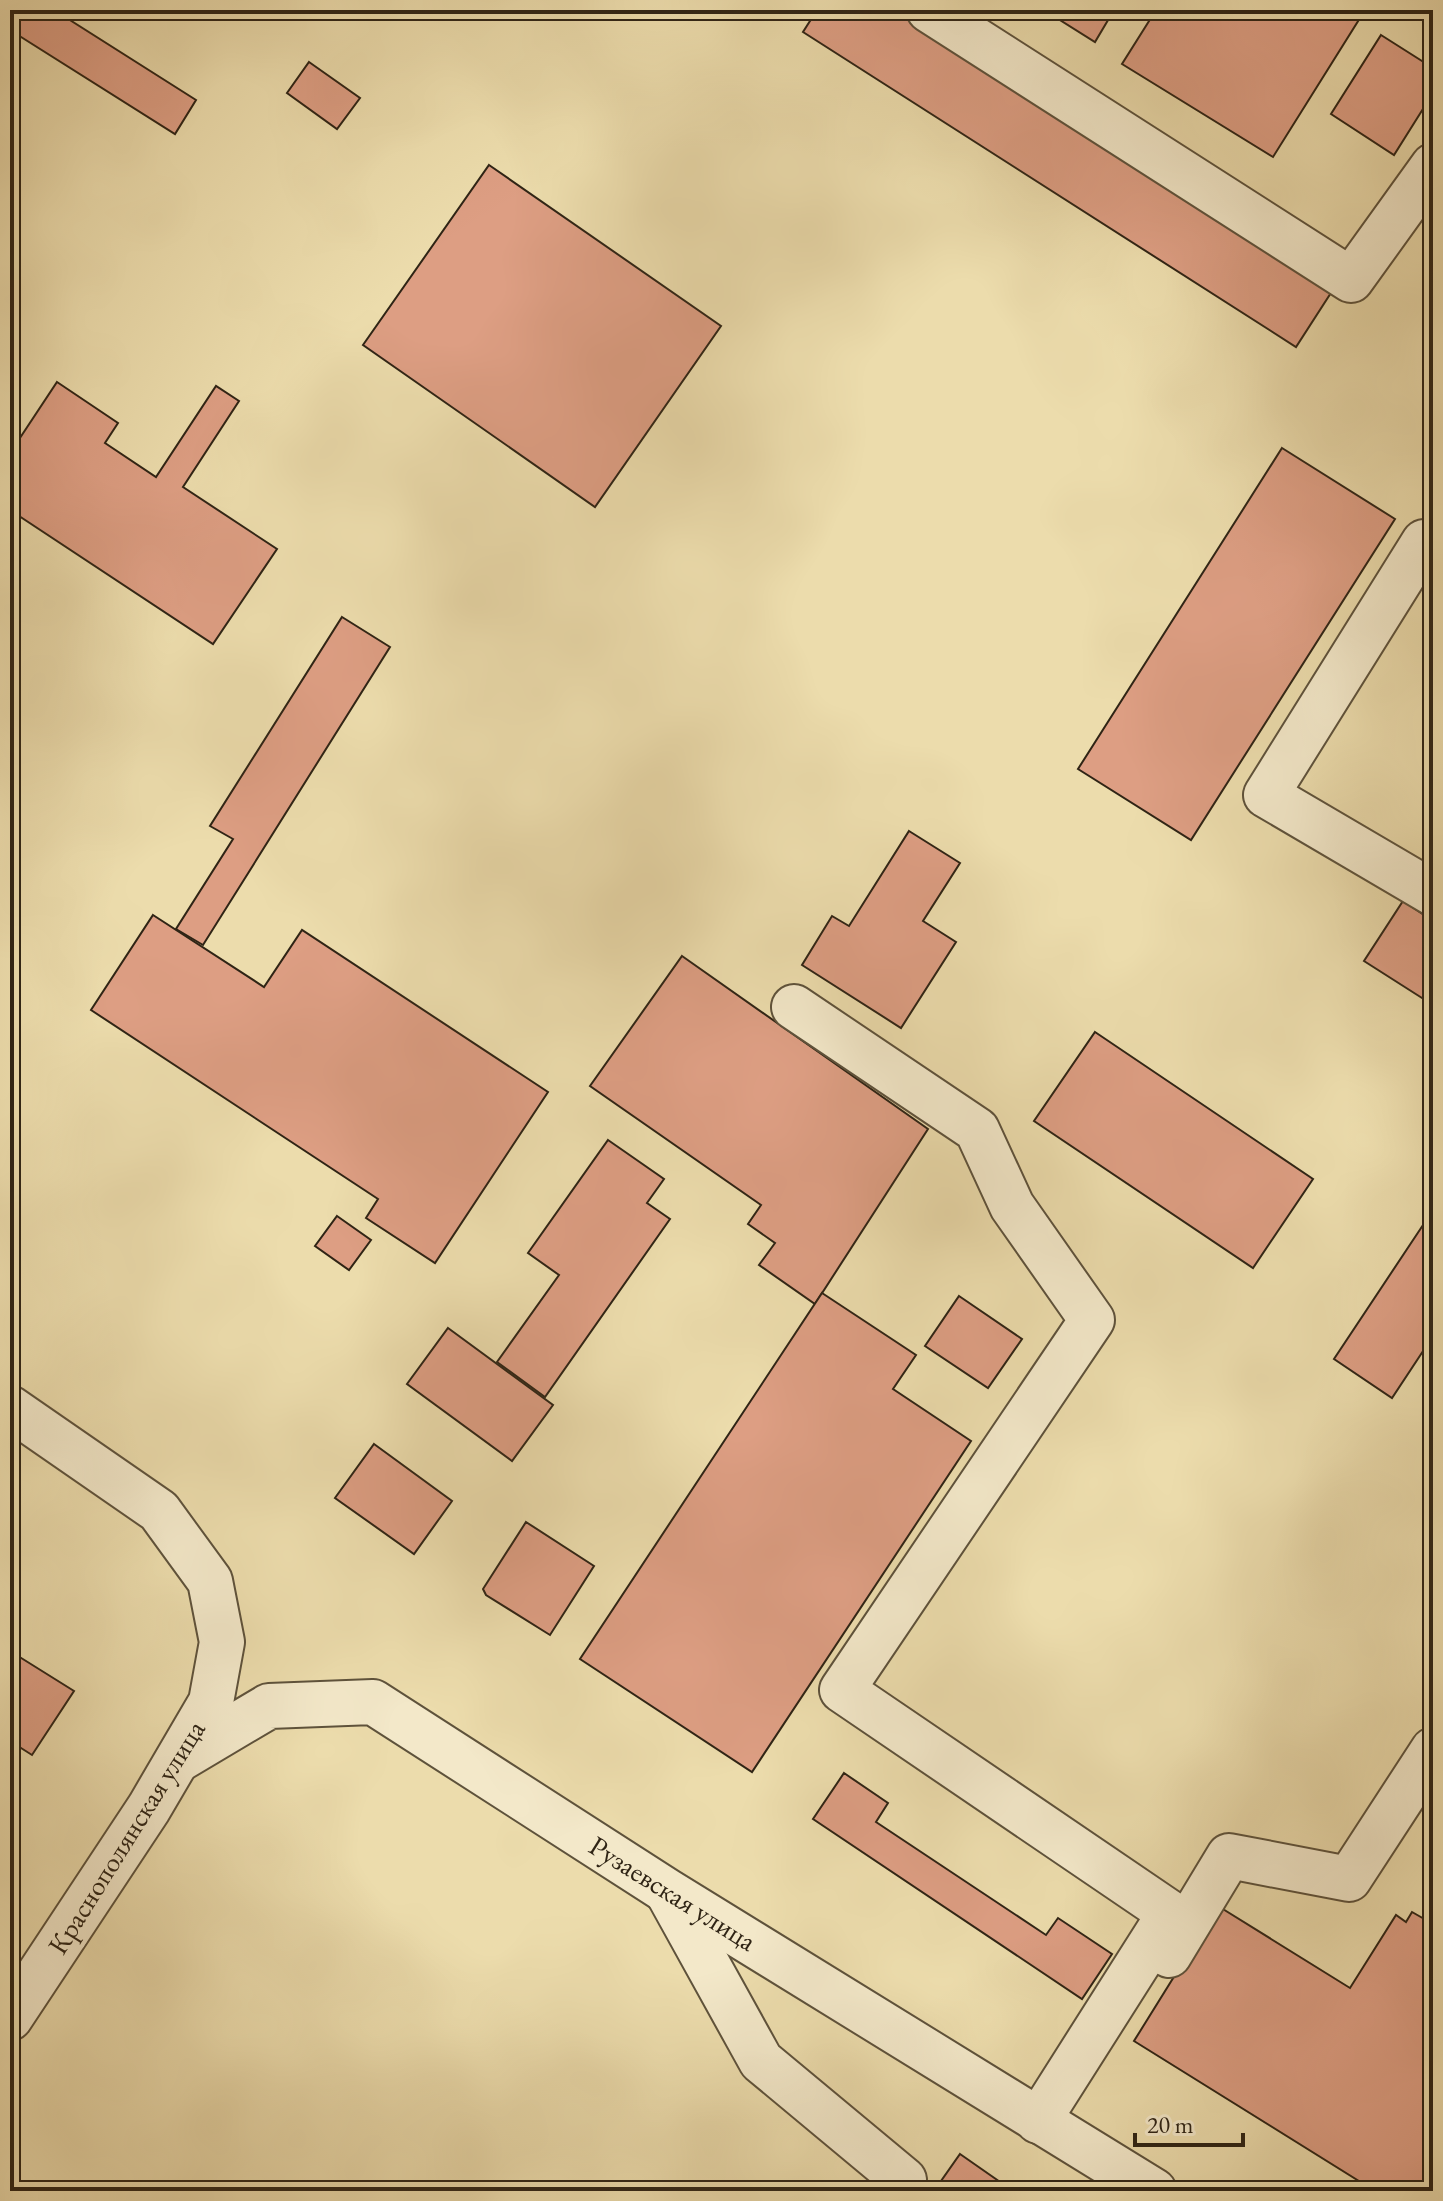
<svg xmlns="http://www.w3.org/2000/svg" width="1443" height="2201" viewBox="0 0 1443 2201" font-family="'EB Garamond',serif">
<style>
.building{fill:#dd9e83;stroke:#2f2415;stroke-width:2}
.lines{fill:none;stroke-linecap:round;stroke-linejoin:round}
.minor-casing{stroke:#5e523b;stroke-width:48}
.minor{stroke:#f3e8c9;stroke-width:44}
.labels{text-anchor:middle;stroke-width:8;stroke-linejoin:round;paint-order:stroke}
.street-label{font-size:28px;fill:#2f2415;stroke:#f3e8c9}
</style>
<rect width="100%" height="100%" fill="#ecdcac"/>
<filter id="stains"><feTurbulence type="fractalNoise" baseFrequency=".0025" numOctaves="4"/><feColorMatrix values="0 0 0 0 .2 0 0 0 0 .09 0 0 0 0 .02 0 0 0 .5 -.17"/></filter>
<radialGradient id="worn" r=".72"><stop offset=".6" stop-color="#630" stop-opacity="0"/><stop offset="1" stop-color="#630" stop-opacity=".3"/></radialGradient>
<g class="building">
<path d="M10 10H54L196 100 175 134 10 30Z"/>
<path d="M817 10H904L1336 285 1296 347 803 32Z"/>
<path d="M1044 10H1114L1095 42Z"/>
<path d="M1156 10H1347L1360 18 1273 157 1122 64Z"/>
<path d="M1381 35 1433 68V93L1394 155 1331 114Z"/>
<path d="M309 62 360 98 337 129 287 93Z"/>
<path d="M489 165 721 326 595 507 363 345Z"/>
<path d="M57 382 118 423 105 443 156 477 216 386 239 401 183 487 277 549 213 644 10 510V453Z"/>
<path d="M1282 448 1395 519 1191 840 1078 769Z"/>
<path d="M1433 461V481L1424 475Z"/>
<path d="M342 617 390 647 203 945 176 929 233 839 210 826Z"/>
<path d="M909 831 960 863 923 921 956 942 901 1028 802 965 832 916 849 926Z"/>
<path d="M1403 901 1433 921V1005L1364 961Z"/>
<path d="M153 915 264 987 302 930 548 1092 435 1263 366 1218 378 1199 91 1010Z"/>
<path d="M682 956 928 1129 815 1304 759 1265 775 1243 748 1224 761 1205 590 1086Z"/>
<path d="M1095 1032 1313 1179 1253 1268 1034 1121Z"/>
<path d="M608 1140 664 1179 647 1203 670 1219 545 1397 497 1362 559 1275 528 1253Z"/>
<path d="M1433 1210V1336L1392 1398 1334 1359Z"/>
<path d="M337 1216 371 1240 349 1270 315 1246Z"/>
<path d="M822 1293 916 1355 893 1389 971 1441 752 1772 580 1659Z"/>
<path d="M959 1296 1022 1339 988 1388 925 1346Z"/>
<path d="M448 1328 553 1405 512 1461 407 1384Z"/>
<path d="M374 1444 452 1501 414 1554 335 1498Z"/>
<path d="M526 1522 594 1566 550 1635 486 1595 483 1589Z"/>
<path d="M10 1651 74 1691 32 1755 10 1741Z"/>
<path d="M844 1773 888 1803 876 1822 1046 1935 1058 1918 1112 1954 1082 1999 813 1819Z"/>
<path d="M1218 1906 1350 1988 1396 1915 1406 1922 1412 1912 1433 1924V2191H1375L1134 2041Z"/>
<path d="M960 2154 1013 2191H934Z"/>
</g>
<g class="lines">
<g class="minor-casing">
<g id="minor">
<path d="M929 10 1351 280 1433 166"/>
<path d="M1433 547 1424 542 1266 795 1433 893"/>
<path d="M794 1007 977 1130 1012 1206 1092 1320 842 1690 1170 1913 1038 2121"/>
<path d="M10 1408 159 1511 210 1581 222 1642 211 1702 149 1808 10 2018"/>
<path d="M178 1760 269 1706 373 1702 667 1891 1154 2191"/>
<path d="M668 1893 761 2061 904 2180"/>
<path d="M1169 1955 1229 1856 1349 1879 1433 1750"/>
</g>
</g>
<use href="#minor" class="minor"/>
</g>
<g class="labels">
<g class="street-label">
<text transform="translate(126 1837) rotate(-58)" y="10">Краснополянская улица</text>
<text transform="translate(673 1893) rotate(32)" y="10">Рузаевская улица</text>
</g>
</g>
<rect width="1443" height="2201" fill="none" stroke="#ecdcac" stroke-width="40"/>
<rect x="12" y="12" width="1419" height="2177" fill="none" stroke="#2f2415" stroke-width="4"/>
<rect x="20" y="20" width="1403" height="2161" fill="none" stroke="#2f2415" stroke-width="2"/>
<path d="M1135 2133v12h108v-12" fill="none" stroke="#2f2415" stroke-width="4"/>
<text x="1147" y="2133" font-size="24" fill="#2f2415" stroke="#f3e8c9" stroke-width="6" paint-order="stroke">20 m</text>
<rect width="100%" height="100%" filter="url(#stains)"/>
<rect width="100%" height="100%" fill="url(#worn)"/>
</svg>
